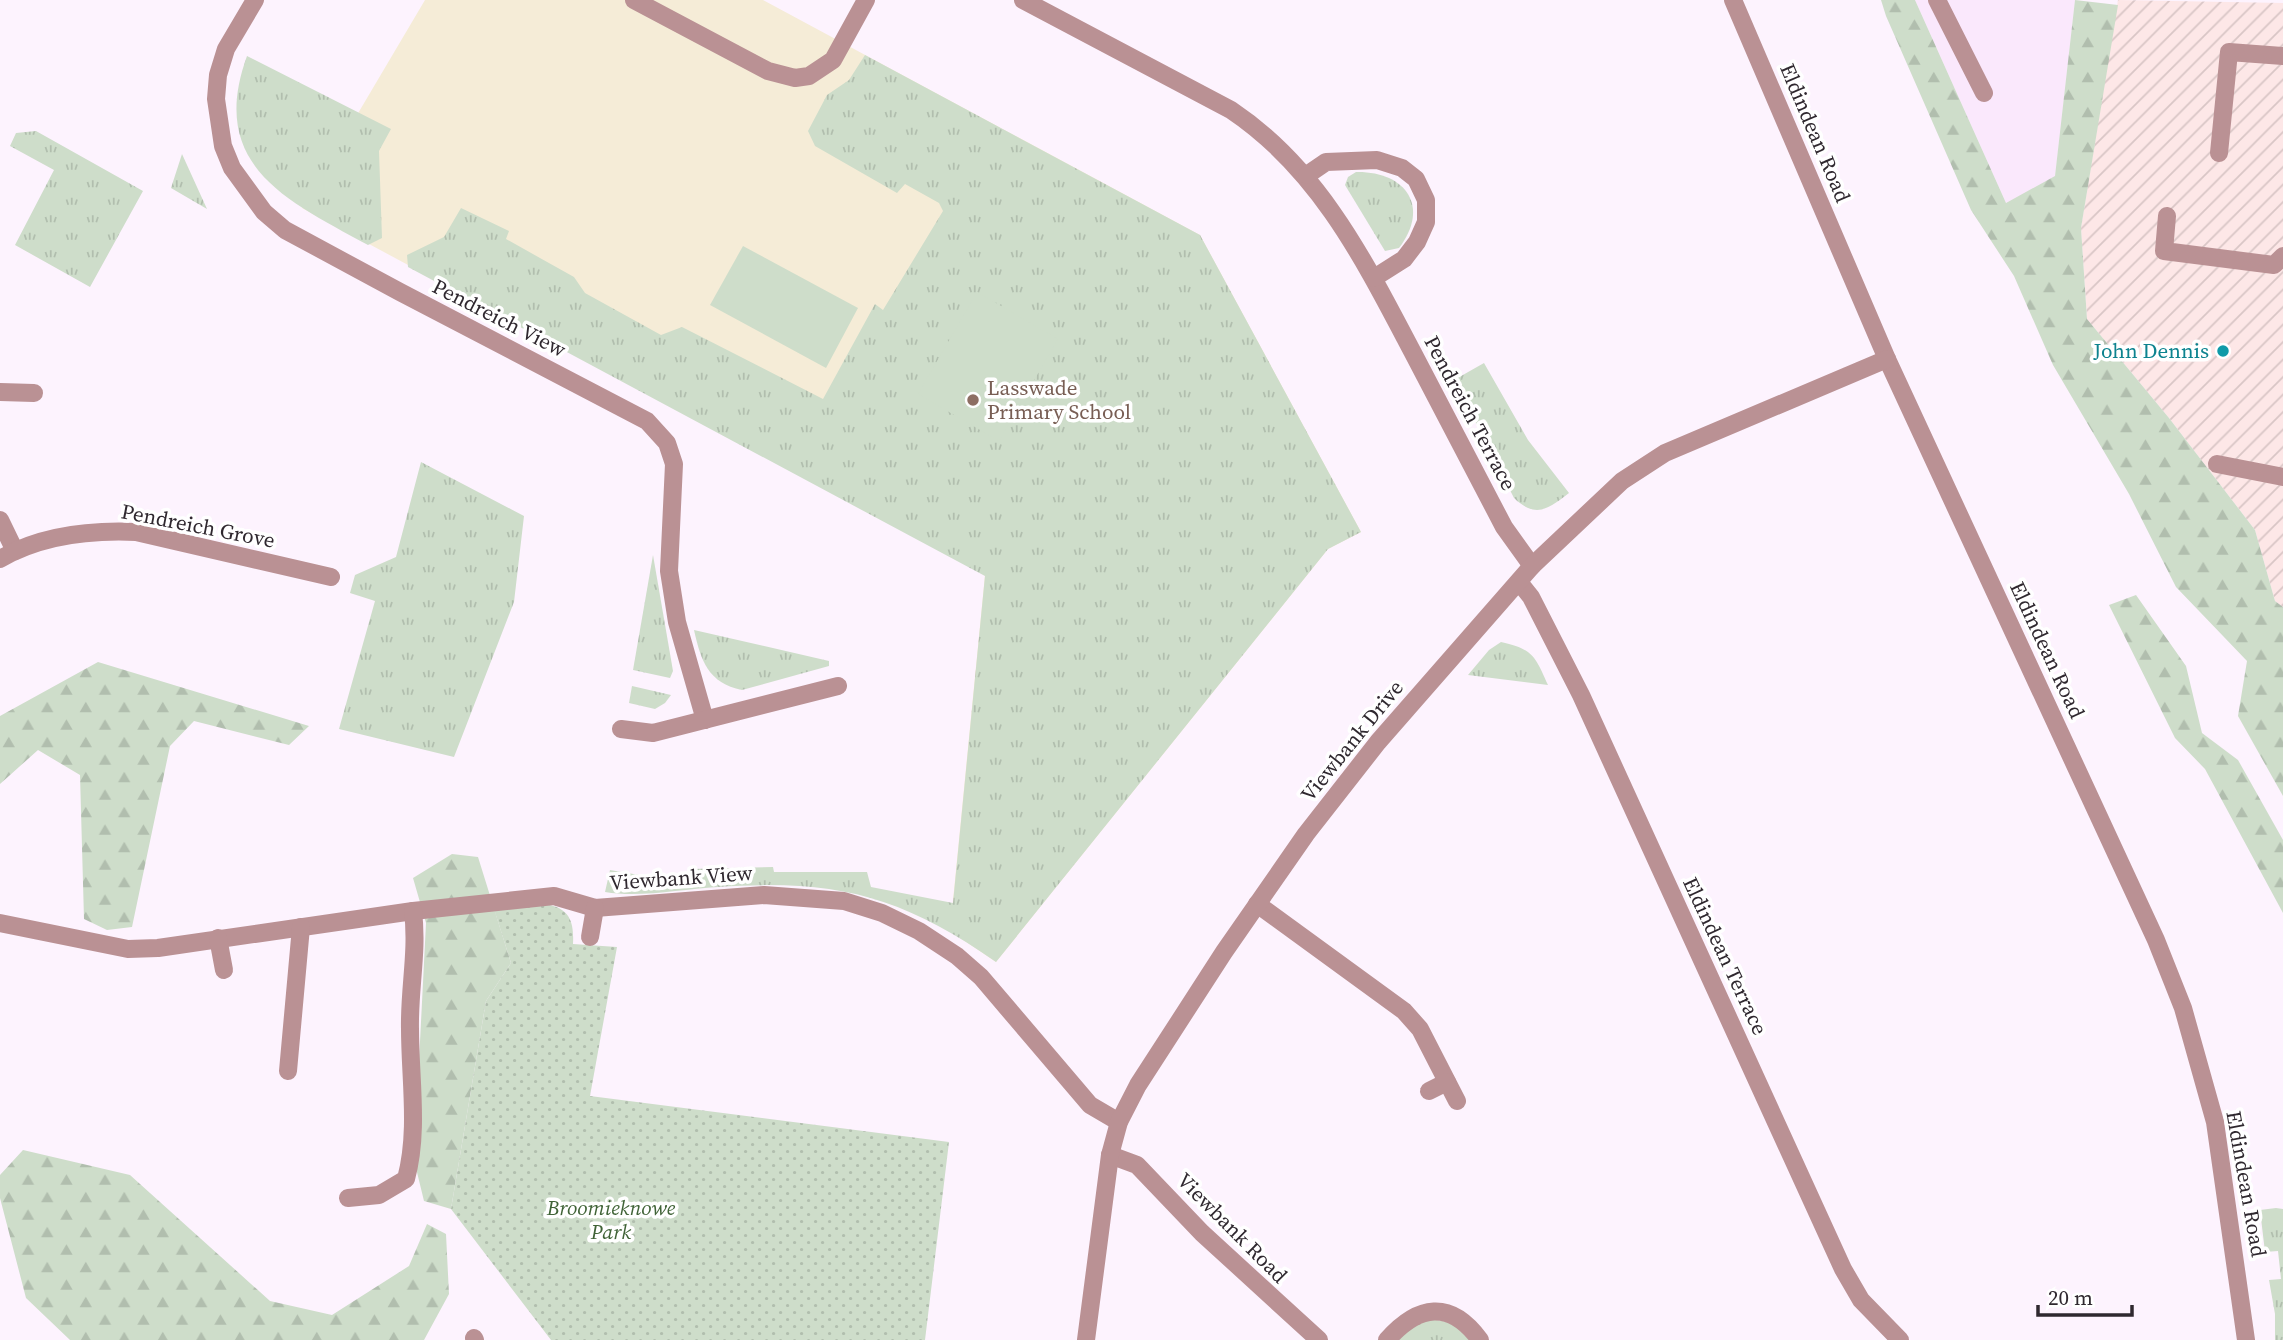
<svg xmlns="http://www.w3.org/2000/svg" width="2283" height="1340" viewBox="0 0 2283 1340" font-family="'Source Serif 4',serif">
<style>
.built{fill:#fae8fc}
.industrial{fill:url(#industrial-furrows)}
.education{fill:#f5ecd7}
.grass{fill:url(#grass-tufts)}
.forest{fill:url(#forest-firs)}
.park{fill:url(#park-dots)}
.pitch{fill:#ceddca}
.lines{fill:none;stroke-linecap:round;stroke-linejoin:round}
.minor{stroke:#ba9194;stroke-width:18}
.culture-dot{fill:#0f9aa8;stroke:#fff;stroke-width:2.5}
.education-dot{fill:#8d6e63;stroke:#fff;stroke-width:2.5}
.labels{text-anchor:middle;stroke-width:7;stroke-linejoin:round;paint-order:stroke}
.street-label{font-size:21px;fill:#2f282f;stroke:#fff}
.culture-label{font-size:21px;fill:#0d838f;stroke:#fff;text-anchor:end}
.education-label{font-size:21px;fill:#785e54;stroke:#fff;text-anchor:start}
.park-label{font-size:21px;font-style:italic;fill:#406337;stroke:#fff}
</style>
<defs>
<pattern id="industrial-furrows" width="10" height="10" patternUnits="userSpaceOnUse" patternTransform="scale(1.75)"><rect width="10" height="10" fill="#fde7e7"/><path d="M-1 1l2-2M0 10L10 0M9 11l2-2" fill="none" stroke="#d9c6c6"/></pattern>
<pattern id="grass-tufts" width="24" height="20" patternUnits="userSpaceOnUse" patternTransform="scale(1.75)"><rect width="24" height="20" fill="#ceddca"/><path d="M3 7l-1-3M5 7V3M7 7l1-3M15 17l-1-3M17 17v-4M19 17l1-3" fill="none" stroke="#b1beae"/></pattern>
<pattern id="forest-firs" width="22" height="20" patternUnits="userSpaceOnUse" patternTransform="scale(1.75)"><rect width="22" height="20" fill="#ceddca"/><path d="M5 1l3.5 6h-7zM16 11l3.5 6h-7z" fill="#b1beae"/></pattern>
<pattern id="park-dots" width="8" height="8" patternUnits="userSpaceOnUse" patternTransform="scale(1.75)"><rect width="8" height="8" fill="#ceddca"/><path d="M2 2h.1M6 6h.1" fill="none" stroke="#b1beae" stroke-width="1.8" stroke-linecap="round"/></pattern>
</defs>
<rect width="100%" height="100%" fill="#fdf3fe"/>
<path class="built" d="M1915 0H2075L2055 177 2006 203Z"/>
<path class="industrial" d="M2118 0 2283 3V607L2275 601 2255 530 2169 418 2087 319 2081 228Z"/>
<path class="education" d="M425 0H763L1200 235 1361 532 1328 549 996 962 950 931 985 575 302 208Z"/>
<g class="grass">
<path d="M865 55 1200 235 1361 532 1328 549 996 962C900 895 834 879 718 887 682 889 640 898 605 892L610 870 686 883 691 869 773 867 774 872H867L871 887 953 903 985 576 408 267 407 255 444 237 461 208 509 231 506 239 574 277 585 293 661 335 682 327 823 399 875 304 883 310 943 211 939 203 905 184 897 193 815 146 808 131 827 95 849 80Z"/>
<path d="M247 56 391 129 379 151 382 238 368 245C288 201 207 166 247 56Z"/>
<path d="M36 131 143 191 90 287 15 245 54 170 10 146 16 133Z"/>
<path d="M182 154 207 209 171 188Z"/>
<path d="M1356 172C1405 171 1431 206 1399 248L1385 251 1345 185 1348 177Z"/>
<path d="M1484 363 1528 440 1569 493C1548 509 1536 519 1514 498L1454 380Z"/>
<path d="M421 462 524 516 514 602 454 757 339 729 375 601 350 593 355 575 396 557Z"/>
<path d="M653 555 673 671 670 678 633 670Z"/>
<path d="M694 630 829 661V666L742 690C708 683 701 661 694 630Z"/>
<path d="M1501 642C1533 649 1535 656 1548 685L1468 675 1489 650Z"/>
<path d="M632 686 671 695 665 703 655 709 629 703Z"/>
<path d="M2276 1208 2283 1209V1340H2275V1314L2269 1280 2281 1279 2278 1251 2265 1252 2260 1210Z"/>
<path d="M1426 1319C1446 1320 1458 1324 1470 1340H1399L1409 1328Z"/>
</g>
<g class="forest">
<path d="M1881 0H1915L2006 203 2055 176 2075 0 2118 5 2081 228 2087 319 2169 418 2255 530 2275 601 2283 607V796L2238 716 2247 661 2176 587 2129 494 2053 365 2014 276 1971 210 1886 16Z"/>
<path d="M2136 595 2186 666 2202 733 2238 760 2283 840V913L2205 769 2175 738 2109 605Z"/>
<path d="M98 662 309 726 289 745 194 721 170 746 132 927 107 930 84 919 80 775 38 750 0 784V716Z"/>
<path d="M452 854 478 857 511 963 486 1001 451 1209 424 1201 414 1160 426 923 413 878Z"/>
<path d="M23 1150 130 1175 270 1301 332 1315 409 1266 427 1224 446 1234 449 1294 424 1340H70L26 1298 0 1198V1175Z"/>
</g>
<path class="park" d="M550 905C571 910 574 924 573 944L617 947 590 1096 949 1142 925 1340H551L451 1209 486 1001 511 963 494 909Z"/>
<g class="pitch">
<path d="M743 246 858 308 826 368 710 305Z"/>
<path d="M977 292 1058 339 999 441 918 394Z"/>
</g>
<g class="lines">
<g class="minor">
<path d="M255 0 226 49 218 75 216 99 223 146 232 168 264 212 285 230 400 292 647 421 667 443 674 464 669 571 677 622 705 720"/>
<path d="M634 0 768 71 795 78 809 76 833 60 866 0"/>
<path d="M1023 0 1231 110C1319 169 1364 260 1412 351 1442 409 1473 468 1504 527L1532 566"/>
<path d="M1733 0 1887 359 2156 940 2183 1008 2215 1122 2246 1340"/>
<path d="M1937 0 1984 93"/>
<path d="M2219 153 2229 52 2283 56"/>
<path d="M1307 175 1326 162 1377 160 1402 168 1416 179 1426 200V222L1417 242 1404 259 1374 278"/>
<path d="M2167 216 2164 251 2274 265 2283 256"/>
<path d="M0 392 34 393"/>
<path d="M2217 464 2283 477"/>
<path d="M0 520 15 551"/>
<path d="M0 559C40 536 90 530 136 532L331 577"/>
<path d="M1519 582 1531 597 1581 695 1843 1269 1861 1300 1900 1340"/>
<path d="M621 729 653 733 838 686"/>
<path d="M1257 904 1404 1011 1420 1029 1457 1101"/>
<path d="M0 923 128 949 158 948 413 911 554 896 595 908 764 895 844 901 882 913 919 931 957 956 981 977 1090 1105 1119 1122"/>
<path d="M590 937 595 908"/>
<path d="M218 938 224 970"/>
<path d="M288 1071 301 927"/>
<path d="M1429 1091 1447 1082"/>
<path d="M1110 1155 1137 1165 1202 1233 1319 1340"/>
<path d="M348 1198 379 1195 406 1179C419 1131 410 1079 410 1029 409 989 418 952 413 911"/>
<path d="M474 1338 475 1340"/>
<path d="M1086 1340 1110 1155 1119 1122 1138 1085 1224 952 1306 834 1378 742 1532 566 1622 481 1665 453 1887 359"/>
<path d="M1387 1340C1418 1305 1450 1299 1480 1340"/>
</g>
</g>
<circle class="culture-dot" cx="2223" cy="351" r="7"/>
<circle class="education-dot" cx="973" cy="400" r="7"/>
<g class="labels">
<g class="street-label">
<text transform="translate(1815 133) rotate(67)" y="7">Eldindean Road</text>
<text transform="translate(499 318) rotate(27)" y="7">Pendreich View</text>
<text transform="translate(1470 413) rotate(62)" y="7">Pendreich Terrace</text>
<text transform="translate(198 526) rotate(11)" y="7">Pendreich Grove</text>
<text transform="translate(2047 650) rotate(65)" y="7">Eldindean Road</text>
<text transform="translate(1352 741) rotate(-51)" y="7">Viewbank Drive</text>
<text transform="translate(681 878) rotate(-4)" y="7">Viewbank View</text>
<text transform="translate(1725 956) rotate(65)" y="7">Eldindean Terrace</text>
<text transform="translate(2246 1184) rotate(80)" y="7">Eldindean Road</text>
<text transform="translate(1232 1228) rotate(45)" y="7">Viewbank Road</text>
</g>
<g class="culture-label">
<text x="2209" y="358">John Dennis</text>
</g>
<g class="education-label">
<text x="987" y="395">Lasswade<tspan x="987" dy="24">Primary School</tspan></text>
</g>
<g class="park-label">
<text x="611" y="1215">Broomieknowe<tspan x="611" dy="24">Park</tspan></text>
</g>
</g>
<path d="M2038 1305v10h94v-10" fill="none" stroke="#2f282f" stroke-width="3.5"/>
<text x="2048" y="1305" font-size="21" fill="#2f282f" stroke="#ffffff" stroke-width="5" paint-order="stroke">20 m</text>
</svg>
